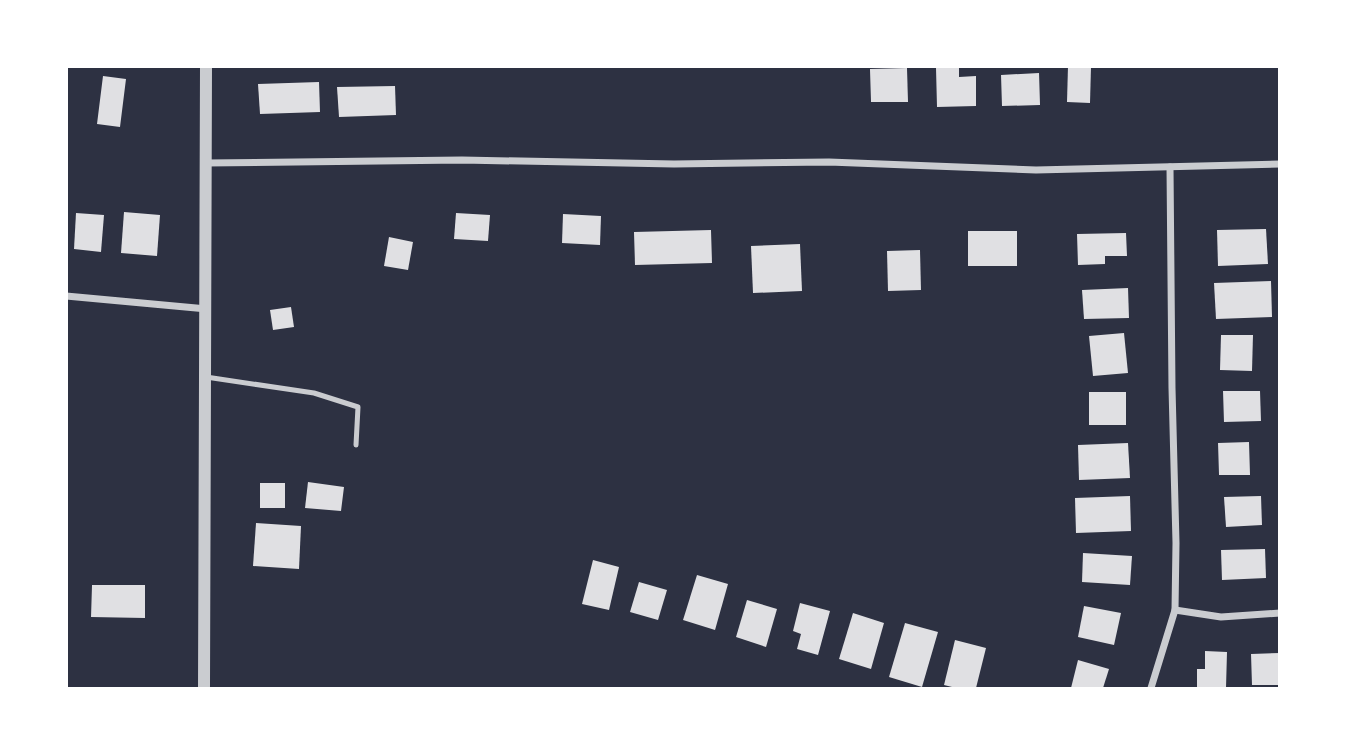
<svg xmlns="http://www.w3.org/2000/svg" width="1346" height="755" viewBox="0 0 1346 755" font-family="Cabin,sans-serif">
<style>
.building{fill:#e0e0e3}
.lines{fill:none;stroke-linecap:round;stroke-linejoin:round}
.service{stroke:#caccd0;stroke-width:5}
.minor{stroke:#caccd0;stroke-width:7}
.tertiary{stroke:#caccd0;stroke-width:12}
</style>
<rect width="100%" height="100%" fill="#2d3142"/>
<g class="building">
<path d="M1068 66 1091 67 1090 103 1067 102Z"/>
<path d="M907 68 908 102H871L870 69Z"/>
<path d="M936 68H959V77L976 76V106L937 107Z"/>
<path d="M1039 73 1040 105 1002 106 1001 75Z"/>
<path d="M103 76 126 79 120 127 97 124Z"/>
<path d="M319 82 320 112 260 114 258 84Z"/>
<path d="M395 86 396 115 339 117 337 87Z"/>
<path d="M124 212 160 215 157 256 121 253Z"/>
<path d="M76 213 104 215 101 252 74 249Z"/>
<path d="M456 213 490 215 488 241 454 239Z"/>
<path d="M563 214 601 216 600 245 562 243Z"/>
<path d="M1266 229 1268 264 1218 266 1217 230Z"/>
<path d="M711 230 712 263 635 265 634 232Z"/>
<rect x="968" y="231" width="49" height="35"/>
<path d="M1126 233 1127 256H1105V264L1078 265 1077 234Z"/>
<path d="M389 237 413 242 408 270 384 266Z"/>
<path d="M800 244 802 291 753 293 751 246Z"/>
<path d="M920 250 921 290 888 291 887 251Z"/>
<path d="M1271 281 1272 317 1216 319 1214 283Z"/>
<path d="M1128 288 1129 318 1084 319 1082 290Z"/>
<path d="M291 307 294 327 273 330 270 310Z"/>
<path d="M1124 333 1128 373 1093 376 1089 336Z"/>
<path d="M1221 335H1253L1252 371 1220 370Z"/>
<path d="M1223 391H1260L1261 421 1224 422Z"/>
<rect x="1089" y="392" width="37" height="33"/>
<path d="M1249 442 1250 475H1219L1218 443Z"/>
<path d="M1128 443 1130 478 1079 480 1078 445Z"/>
<path d="M308 482 344 487 341 511 305 508Z"/>
<rect x="260" y="483" width="25" height="25"/>
<path d="M1130 496 1131 531 1076 533 1075 498Z"/>
<path d="M1261 496 1262 525 1226 527 1224 497Z"/>
<path d="M256 523 301 526 299 569 253 566Z"/>
<path d="M1265 549 1266 578 1222 580 1221 550Z"/>
<path d="M1083 553 1132 556 1130 585 1082 582Z"/>
<path d="M593 560 619 567 609 610 582 604Z"/>
<path d="M697 575 728 584 715 630 683 620Z"/>
<path d="M639 582 667 590 658 620 630 612Z"/>
<path d="M92 585H145V618L91 617Z"/>
<path d="M747 600 777 609 766 647 736 637Z"/>
<path d="M800 603 830 611 818 655 797 649 801 634 793 631Z"/>
<path d="M1084 606 1121 613 1114 645 1078 637Z"/>
<path d="M853 613 884 623 871 669 839 659Z"/>
<path d="M905 623 938 632 922 687 889 677Z"/>
<path d="M955 640 986 648 976 688H956L944 685Z"/>
<path d="M1205 651 1227 652 1226 688H1197V669H1205Z"/>
<path d="M1280 653V685H1252L1251 654Z"/>
<path d="M1078 660 1109 669 1103 688H1071Z"/>
</g>
<g class="lines">
<path class="service" d="M206 377 314 393 358 407 356 445"/>
<g class="minor">
<path d="M206 163 462 160 674 164 829 162 1036 170 1280 164"/>
<path d="M66 296 207 309"/>
<path d="M1175 610 1221 617 1280 613"/>
<path d="M1151 688 1175 610 1176 543 1172 388 1170 167"/>
</g>
<path class="tertiary" d="M204 688 206 66"/>
</g>
<rect width="1346" height="755" fill="none" stroke="#ffffff" stroke-width="136"/>
</svg>
